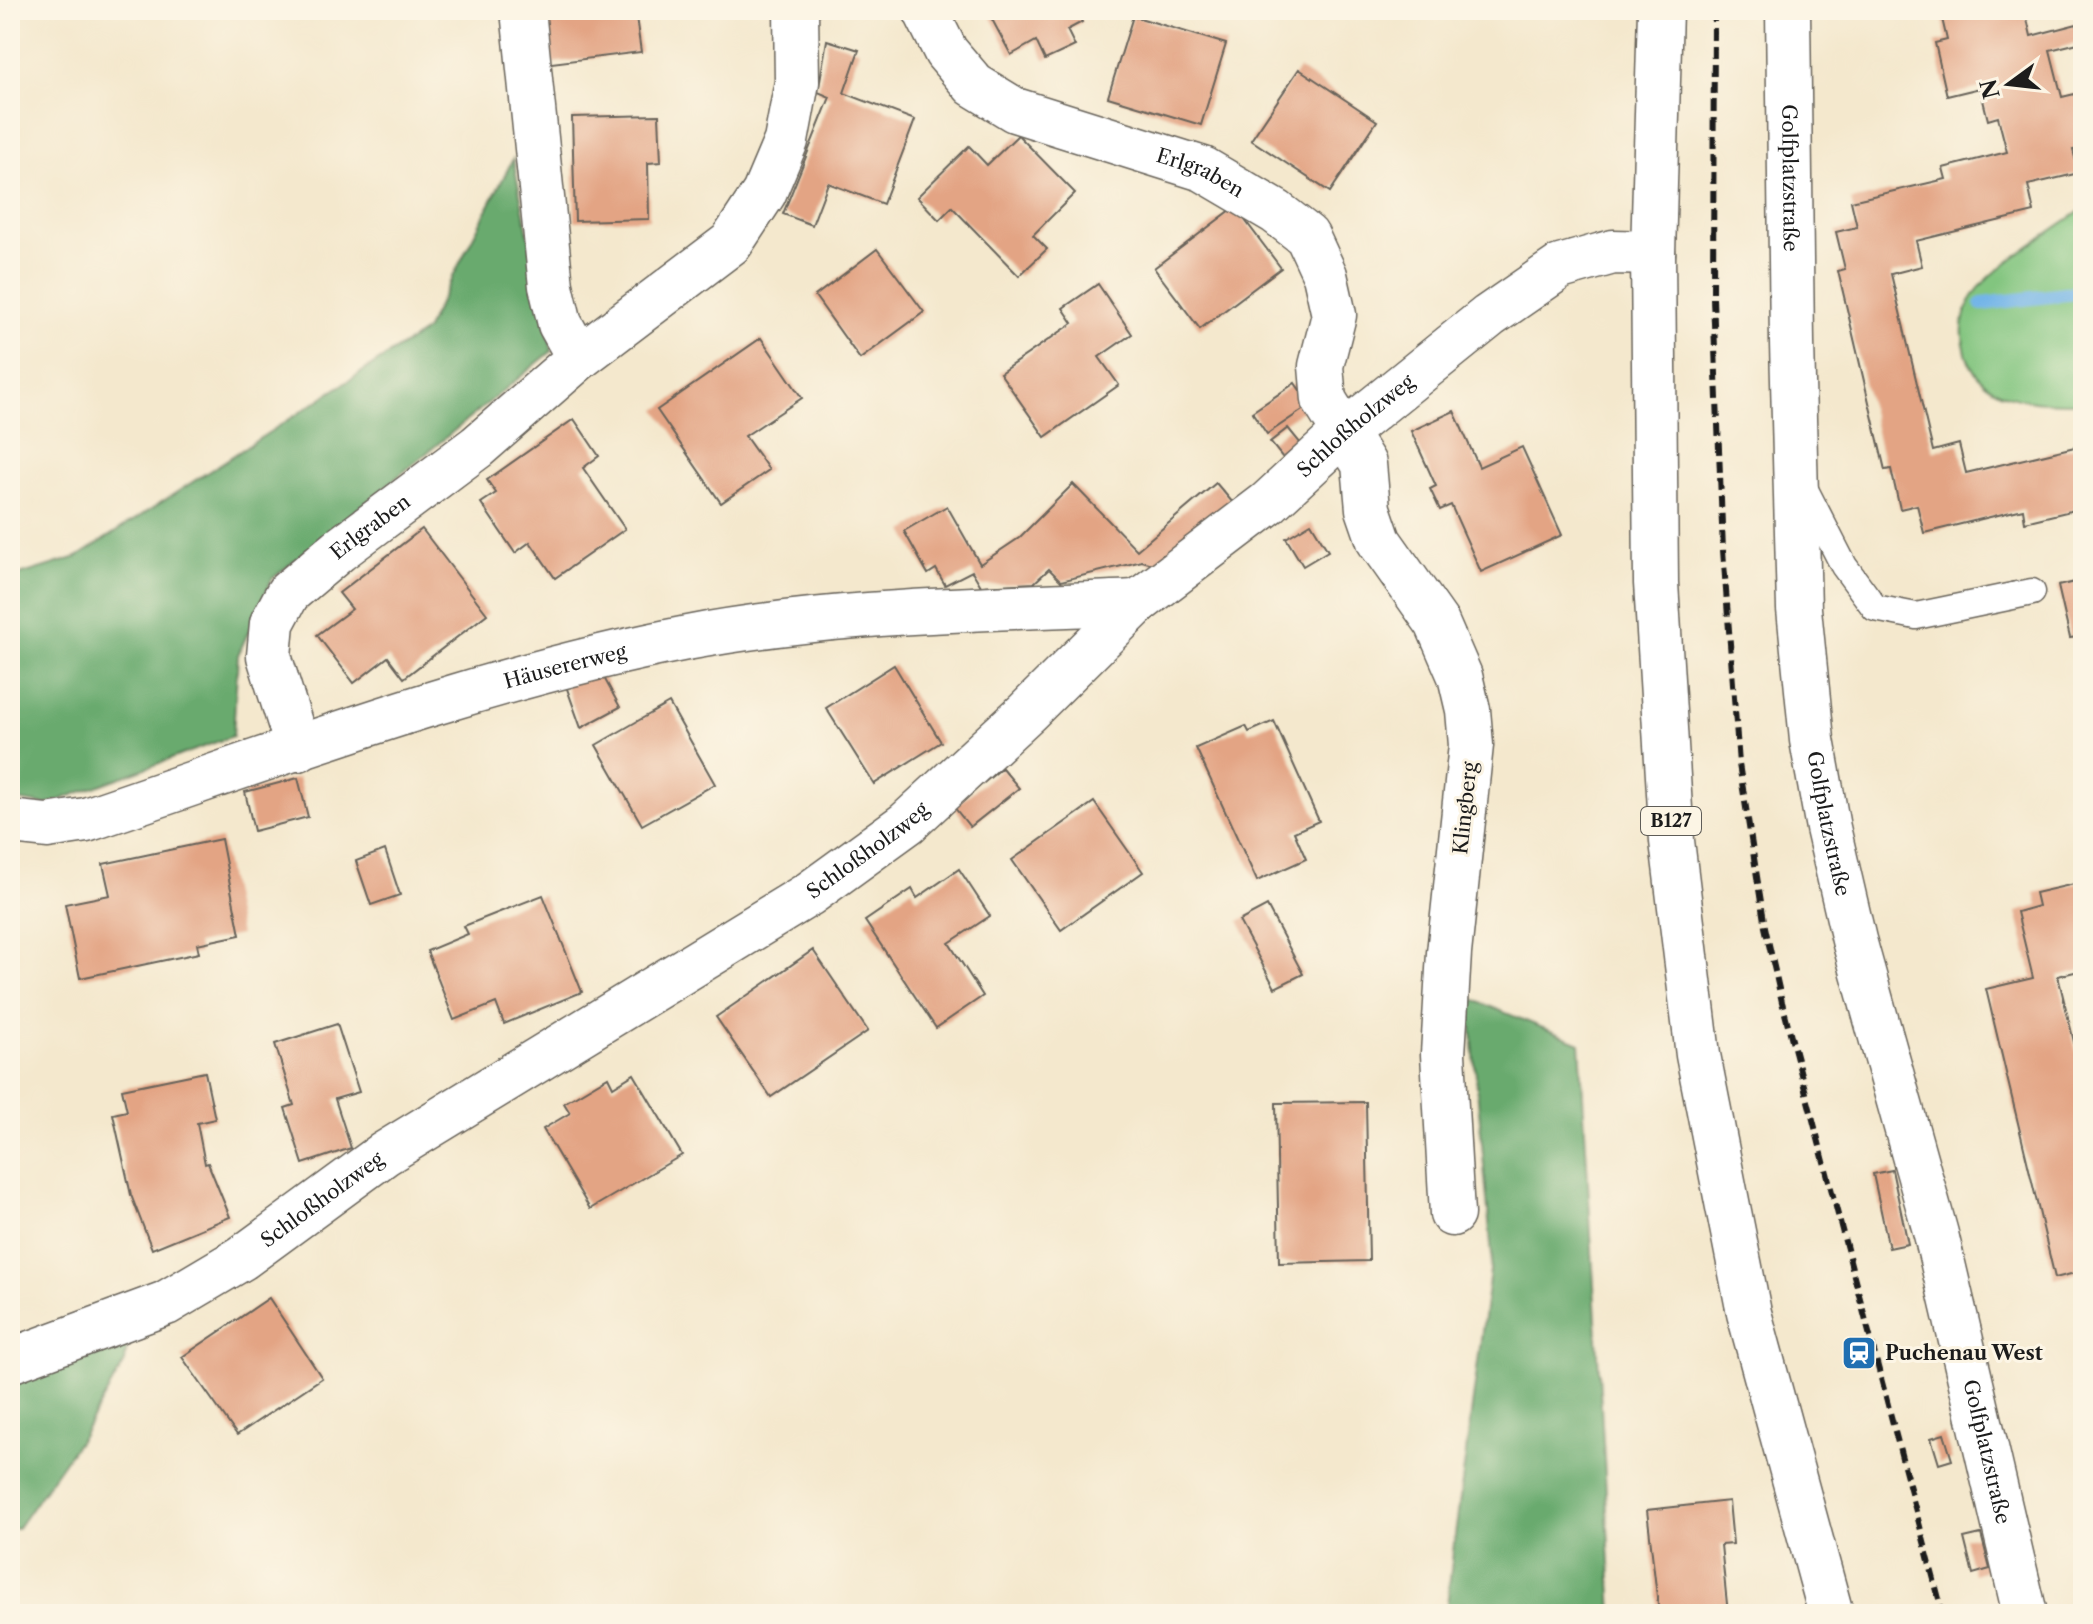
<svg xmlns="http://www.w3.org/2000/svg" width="2093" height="1624" viewBox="0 0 2093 1624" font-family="'Libre Caslon Text',serif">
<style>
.green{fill:#82c57f;stroke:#4f704e;stroke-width:2}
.forest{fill:#69aa6e;stroke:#426345;stroke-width:2}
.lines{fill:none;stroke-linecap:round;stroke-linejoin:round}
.stream{stroke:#73b5e8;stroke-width:14}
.building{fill:#e3a484}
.lane-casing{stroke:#68635a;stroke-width:29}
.street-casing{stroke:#68635a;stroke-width:47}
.primary-casing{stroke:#68635a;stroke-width:47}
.lane{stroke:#fff;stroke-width:26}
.street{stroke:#fff;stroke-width:44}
.primary{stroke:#fff;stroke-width:44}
.rail{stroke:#1c1c1c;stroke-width:6;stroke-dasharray:12 6;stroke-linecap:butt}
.labels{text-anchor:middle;stroke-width:6;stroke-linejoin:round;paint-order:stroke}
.shield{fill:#fcf5e5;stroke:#5f5d58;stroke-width:2}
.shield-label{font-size:18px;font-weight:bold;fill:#1c1c1c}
.street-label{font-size:20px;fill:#1c1c1c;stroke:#fcf5e5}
.poi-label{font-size:20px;font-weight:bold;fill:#1c1c1c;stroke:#fcf5e5;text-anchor:start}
</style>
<rect width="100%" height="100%" fill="#fcf5e5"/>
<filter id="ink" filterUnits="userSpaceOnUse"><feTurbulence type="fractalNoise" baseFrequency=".0125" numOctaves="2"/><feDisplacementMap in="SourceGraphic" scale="16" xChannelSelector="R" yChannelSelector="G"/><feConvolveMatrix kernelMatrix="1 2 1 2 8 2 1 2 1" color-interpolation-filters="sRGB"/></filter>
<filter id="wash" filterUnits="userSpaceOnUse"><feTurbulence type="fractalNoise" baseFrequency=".006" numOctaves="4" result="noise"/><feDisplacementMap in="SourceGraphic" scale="32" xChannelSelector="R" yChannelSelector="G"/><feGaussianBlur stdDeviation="1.8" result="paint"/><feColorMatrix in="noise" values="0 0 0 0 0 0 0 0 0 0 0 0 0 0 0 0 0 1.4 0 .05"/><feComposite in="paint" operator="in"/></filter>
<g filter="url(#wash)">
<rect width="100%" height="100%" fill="#f4e8cd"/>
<path class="green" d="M2083 209V403C2035 403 1974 403 1964 344 1960 324 1964 308 1976 292 1996 265 2054 230 2083 209Z"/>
<g class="forest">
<path d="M513 159 552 351 272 579 238 655 233 736 46 805 10 799V578L77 557 425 331Z"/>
<path d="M1469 998 1580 1043 1613 1614H1446L1454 1543 1492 1256Z"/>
<path d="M129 1329 125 1362 82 1436 17 1529H10V1376Z"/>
</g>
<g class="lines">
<path class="stream" d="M1982 304 2083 292"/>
</g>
<g id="blocks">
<g class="building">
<path d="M537 10H635L641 52 544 64Z"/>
<path d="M987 10H1076L1082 22 1067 30 1075 46 1045 60 1036 41 1011 55Z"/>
<path d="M1940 10H2025L2031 36 2077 24 2082 42 2050 50 2062 97 2083 92V148L2073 150 2079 173 2028 185 2034 212 1916 241 1922 266 1891 274 1933 451 1959 444 1966 473 2083 445V508L2025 522 2023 509 1924 533 1917 505 1900 509 1891 469 1885 470 1838 271 1845 269 1836 232 1857 227 1851 201 1946 179 1943 168 2007 152 1998 117 1988 120 1980 88 1947 96 1935 43 1947 40Z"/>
<path d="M1133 16 1226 44 1201 125 1108 97Z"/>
<path d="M827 40 859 50 844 93 915 120 883 204 828 183 812 225 783 214 830 97 818 92Z"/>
<path d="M1299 69 1377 121 1330 192 1251 140Z"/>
<path d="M659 115 661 162 648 163 649 219 575 221 572 117Z"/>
<path d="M1018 135 1075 193 1033 235 1047 249 1019 276 952 207 939 220 917 197 969 146 987 165Z"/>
<path d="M1235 207 1281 268 1200 329 1154 268Z"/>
<path d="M877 249 924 312 860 359 815 296Z"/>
<path d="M1098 284 1132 334 1099 357 1119 385 1045 437 1000 373 1073 323 1063 308Z"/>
<path d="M761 338 802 398 745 436 769 470 721 503 657 410Z"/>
<path d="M1295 383 1310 405 1267 434 1252 412Z"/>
<path d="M1454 411 1479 467 1522 447 1562 535 1481 572 1451 505 1440 510 1430 489 1436 486 1411 431Z"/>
<path d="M574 419 599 456 583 468 625 529 555 578 530 542 515 553 481 503 496 493 487 480Z"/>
<path d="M1288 428 1301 444 1283 458 1270 442Z"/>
<path d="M1216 483 1233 503 1158 566 1142 561 1061 581 1049 569 1034 583 981 586 972 571 945 585 936 569 928 574 904 531 947 506 980 564 1019 538 1073 484 1137 550Z"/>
<path d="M1311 523 1328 551 1303 566 1286 538Z"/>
<path d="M422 529 487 614 404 678 388 657 354 683 317 635 352 609 339 593Z"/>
<path d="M2083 580V636L2070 638 2058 586Z"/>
<path d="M894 665 941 742 874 784 826 708Z"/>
<path d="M602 674 620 707 581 728 565 683Z"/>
<path d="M669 703 715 784 642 825 596 745Z"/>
<path d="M1274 721 1319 821 1294 832 1306 859 1257 881 1196 748 1246 726 1249 732Z"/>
<path d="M1002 768 1019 788 970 827 954 807Z"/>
<path d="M298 778 308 817 254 831 245 792Z"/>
<path d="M1094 802 1143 872 1061 930 1012 860Z"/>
<path d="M221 839 240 935 197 944 199 953 80 978 65 904 110 895 103 864Z"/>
<path d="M385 850 400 895 371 905 356 861Z"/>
<path d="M959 869 990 916 949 943 983 996 936 1028 865 921 912 889 917 898Z"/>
<path d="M2083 882V970L2058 976 2083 1079V1271L2055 1278 1986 989 2033 978 2017 912 2038 906 2035 893Z"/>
<path d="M543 895 582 992 504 1024 496 1003 454 1020 427 951 468 934 464 926Z"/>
<path d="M1267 906 1303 974 1275 988 1239 921Z"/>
<path d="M813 950 868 1031 771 1097 716 1017Z"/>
<path d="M337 1024 359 1092 335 1099 351 1148 303 1164 285 1108 294 1105 275 1044Z"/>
<path d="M205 1072 215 1119 197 1123 205 1164 208 1163 230 1217 152 1249 131 1195 113 1114 127 1111 122 1089Z"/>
<path d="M634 1074 682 1155 590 1209 543 1129 570 1113 564 1103 608 1077 613 1087Z"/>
<path d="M1366 1102 1369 1261 1279 1263 1276 1103Z"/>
<path d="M1892 1170 1908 1244 1889 1248 1873 1174Z"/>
<path d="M269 1298 322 1378 237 1435 182 1357Z"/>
<path d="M1944 1434 1952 1460 1939 1464 1931 1438Z"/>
<path d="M1729 1501 1733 1544 1721 1545 1728 1614H1659L1647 1510Z"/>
<path d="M1981 1534 1990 1569 1973 1574 1964 1538Z"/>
</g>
</g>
</g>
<g filter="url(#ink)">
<use href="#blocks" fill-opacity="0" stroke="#68635a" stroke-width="2"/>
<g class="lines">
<g class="lane-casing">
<path id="lane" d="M1802 484 1844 566 1875 608 1916 616 2032 592"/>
</g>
<g class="street-casing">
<g id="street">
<path d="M523 10 551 286 560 324 579 358"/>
<path id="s1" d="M925 10 946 52 974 85 1015 110 1203 169 1276 212 1307 236 1325 275 1334 315 1321 366 1324 400 1364 464 1368 509 1379 541 1437 623 1460 676 1468 710 1471 745 1449 953 1443 1054 1452 1214"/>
<path id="s2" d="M1788 10 1792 343 1799 609 1812 740 1828 828 1854 940 1936 1234 2025 1614"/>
<path id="s3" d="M298 749 269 656 272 623 288 593 339 550 477 447 579 358 731 243 764 193 786 141 797 82 796 10"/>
<path id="s4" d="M10 822 47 826 86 820C284 753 481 678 687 638 832 610 990 609 1138 602"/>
<path id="s5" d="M10 1361 166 1303 242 1258 384 1154 809 894 907 823 1027 712 1138 602 1268 503 1345 432 1489 316 1560 267 1613 252 1653 253"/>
</g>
</g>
<g class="primary-casing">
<path id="primary" d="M1660 10 1653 253 1656 583 1672 841 1698 1055 1749 1313 1831 1614"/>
</g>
<use href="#lane" class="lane"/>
<use href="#street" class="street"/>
<use href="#primary" class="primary"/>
<path class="rail" d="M1714 10 1713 298 1723 550 1739 764 1765 927 1782 1002 1943 1614"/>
</g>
</g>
<defs>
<g id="station-square" transform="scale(1.8)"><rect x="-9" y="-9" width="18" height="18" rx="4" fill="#1f6fb2" stroke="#fcf5e5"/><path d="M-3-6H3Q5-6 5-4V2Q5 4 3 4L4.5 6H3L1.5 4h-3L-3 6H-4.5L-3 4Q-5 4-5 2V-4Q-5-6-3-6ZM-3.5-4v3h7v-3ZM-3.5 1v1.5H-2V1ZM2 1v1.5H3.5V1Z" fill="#fff"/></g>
</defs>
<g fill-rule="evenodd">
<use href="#station-square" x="1859" y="1353"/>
</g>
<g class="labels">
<rect class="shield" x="1641" y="807" width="60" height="28" rx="6"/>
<g class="shield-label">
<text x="1671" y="827">B127</text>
</g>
<g class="street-label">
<text dy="7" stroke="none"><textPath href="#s1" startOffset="334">Erlgraben</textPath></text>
<text dy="7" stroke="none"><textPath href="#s2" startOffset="168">Golfplatzstraße</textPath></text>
<text dy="7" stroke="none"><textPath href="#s5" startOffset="1650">Schloßholzweg</textPath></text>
<text dy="7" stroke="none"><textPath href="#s3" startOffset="270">Erlgraben</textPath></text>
<text dy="7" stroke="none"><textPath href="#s4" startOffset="580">Häusererweg</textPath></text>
<text transform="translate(1465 808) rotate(-84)" y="7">Klingberg</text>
<text dy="7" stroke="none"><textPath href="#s2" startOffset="816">Golfplatzstraße</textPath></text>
<text dy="7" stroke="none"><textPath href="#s5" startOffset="1002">Schloßholzweg</textPath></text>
<text dy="7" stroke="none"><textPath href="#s5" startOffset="354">Schloßholzweg</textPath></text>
<text dy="7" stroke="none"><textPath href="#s2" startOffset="1464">Golfplatzstraße</textPath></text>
</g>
<g class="poi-label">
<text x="1885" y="1360">Puchenau West</text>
</g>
</g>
<rect width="2093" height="1624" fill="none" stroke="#fcf5e5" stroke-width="40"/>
<g transform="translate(2009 84) rotate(255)" stroke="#fcf5e5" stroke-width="6" paint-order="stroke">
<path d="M0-6L14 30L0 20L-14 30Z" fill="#1c1c1c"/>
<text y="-12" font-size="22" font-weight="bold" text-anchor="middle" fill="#1c1c1c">N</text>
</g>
</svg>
